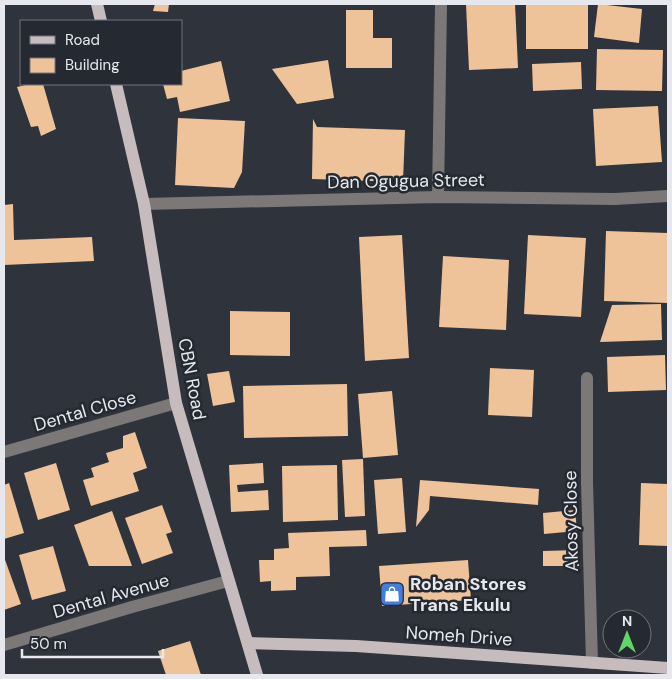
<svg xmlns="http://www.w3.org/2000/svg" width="672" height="679" viewBox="0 0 672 679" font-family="'DM Sans',sans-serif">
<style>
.building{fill:#efc39a}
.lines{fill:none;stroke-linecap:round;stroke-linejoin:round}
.minor{stroke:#7d7878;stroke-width:12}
.major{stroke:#c7bcbd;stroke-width:12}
.labels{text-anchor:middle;stroke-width:5;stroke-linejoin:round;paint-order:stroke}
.street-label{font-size:18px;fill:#e6e8ed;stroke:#252931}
.poi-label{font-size:18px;font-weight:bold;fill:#e6e8ed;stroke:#252931;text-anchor:start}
</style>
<rect width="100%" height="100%" fill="#2f333b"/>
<g class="building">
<path d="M155 4H169L168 12 153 11Z"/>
<path d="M466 4H515L518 68 469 70Z"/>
<rect x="526" y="4" width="62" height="45"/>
<path d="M598 4 642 9 639 43 594 37Z"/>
<path d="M346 10H373V38H392V68H346Z"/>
<path d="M597 49 663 50 662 91 596 90Z"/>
<path d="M328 60 334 98 297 104 272 69Z"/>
<path d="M221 61 230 101 180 112 177 97 167 99 163 84H181V71Z"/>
<path d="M581 62 582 89 533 91 532 64Z"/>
<path d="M30 84H43L56 129 41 136 38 126 31 127 17 87Z"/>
<path d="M658 106 662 162 596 166 593 109Z"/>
<path d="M178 118 245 121 242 172 234 188 175 185Z"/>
<path d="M313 119 317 127 405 130 403 182 312 179Z"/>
<path d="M13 204 14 240 92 237 94 261 4 265V205Z"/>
<path d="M606 231 668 233V303L604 301Z"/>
<path d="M402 235 409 358 365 361 359 237Z"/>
<path d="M528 235 586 238 581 317 524 314Z"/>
<path d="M443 256 509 260 506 330 439 327Z"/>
<path d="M661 304 662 340 600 342 612 305Z"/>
<path d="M230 311 290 312V356L230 355Z"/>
<path d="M665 355 666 390 608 392 607 357Z"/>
<path d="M490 368 534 370 532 417 488 415Z"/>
<path d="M229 371 235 402 213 406 207 374Z"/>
<path d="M347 384 348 436 244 438 243 386Z"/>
<path d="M392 391 398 455 363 458 358 394Z"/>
<path d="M135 432 147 468 133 473 139 491 91 506 83 480 94 477 91 468 109 462 106 453 123 448V436Z"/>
<path d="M363 459 365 516 345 517 342 460Z"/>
<path d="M56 463 70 510 38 520 24 473Z"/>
<path d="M263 463 264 483 237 485 238 492 268 490 269 510 231 512 229 465Z"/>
<path d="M337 465 338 520 283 522 282 466Z"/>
<path d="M402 478 406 532 378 534 374 480Z"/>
<path d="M420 480 539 489 538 505 430 496 429 510 416 527Z"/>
<path d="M9 483 24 533 4 539V485Z"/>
<path d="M641 483 668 484V546L639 545Z"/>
<path d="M162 505 172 532 166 534 173 553 142 564 125 518Z"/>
<path d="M575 510 577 531 544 534 543 513Z"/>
<path d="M112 511 132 566H89L74 525Z"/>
<path d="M366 530 367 546 329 547 330 576 296 577V590L271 591V581L260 582 259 560H274V549L289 548 288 533Z"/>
<path d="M53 546 66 591 32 600 19 555Z"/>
<path d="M578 550 579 566H543V551Z"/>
<path d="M4 557 21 604 4 610Z"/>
<path d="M468 560 471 600 382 606 379 566Z"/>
<path d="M190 641 201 675H166L158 651Z"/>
</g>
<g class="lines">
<g class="minor">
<path d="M438 197 441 4"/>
<path d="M144 204 438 197 615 199 668 196"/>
<path d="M587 378V482L592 663"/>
<path d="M4 452 176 403"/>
<path d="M4 645 132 607 228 581"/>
</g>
<g class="major">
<path d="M97 4 101 21"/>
<path d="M116 84 144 204 176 403 257 675"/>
<path d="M248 643 356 646 668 668"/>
</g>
</g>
<defs>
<g id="shop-square" transform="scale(1.25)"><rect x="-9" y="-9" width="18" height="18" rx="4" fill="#3f7fe0" stroke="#252931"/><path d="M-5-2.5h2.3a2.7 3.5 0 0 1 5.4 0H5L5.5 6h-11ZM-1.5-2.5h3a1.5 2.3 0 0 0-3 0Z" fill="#fff"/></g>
</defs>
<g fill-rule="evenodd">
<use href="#shop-square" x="392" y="594"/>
</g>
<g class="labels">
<g class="street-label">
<text transform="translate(406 181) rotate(-1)" y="6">Dan Ogugua Street</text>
<text transform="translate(192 379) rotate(79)" y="6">CBN Road</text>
<text transform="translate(85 411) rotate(-16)" y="6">Dental Close</text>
<text transform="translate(571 521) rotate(-91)" y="6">Akosy Close</text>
<text transform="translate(111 596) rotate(-16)" y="6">Dental Avenue</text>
<text transform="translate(459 636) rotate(4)" y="6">Nomeh Drive</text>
</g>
<g class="poi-label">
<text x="410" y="590">Roban Stores<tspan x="410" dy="21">Trans Ekulu</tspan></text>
</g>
</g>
<rect width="672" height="679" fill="none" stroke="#e6e8ed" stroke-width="10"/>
<rect x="20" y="20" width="162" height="65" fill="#252931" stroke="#72757c"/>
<rect x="30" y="36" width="25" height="8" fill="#c7bcbd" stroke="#72757c"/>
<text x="65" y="45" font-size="15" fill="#e6e8ed">Road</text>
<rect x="30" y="58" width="25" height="15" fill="#efc39a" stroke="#72757c"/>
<text x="65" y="70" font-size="15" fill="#e6e8ed">Building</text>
<g transform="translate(627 634)"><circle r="24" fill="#252931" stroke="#72757c"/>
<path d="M0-4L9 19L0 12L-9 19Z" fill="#62d469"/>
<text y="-8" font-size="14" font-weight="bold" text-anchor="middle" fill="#e6e8ed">N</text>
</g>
<path d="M22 649v8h141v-8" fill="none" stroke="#e6e8ed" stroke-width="2.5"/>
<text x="30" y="649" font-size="15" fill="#e6e8ed" stroke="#252931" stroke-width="4" paint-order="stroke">50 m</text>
</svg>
